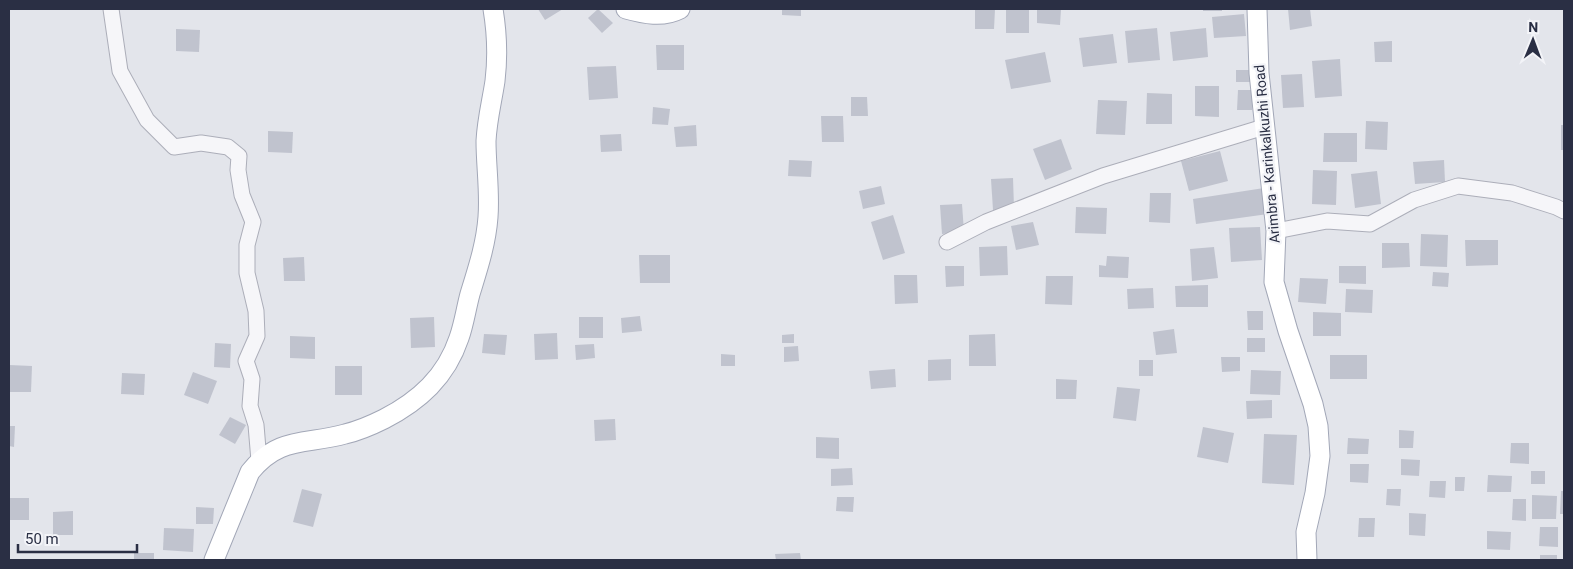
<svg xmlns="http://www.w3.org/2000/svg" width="1573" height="569" viewBox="0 0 1573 569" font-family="Roboto,sans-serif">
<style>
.building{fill:#c0c3ce}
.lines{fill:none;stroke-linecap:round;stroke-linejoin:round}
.minor-casing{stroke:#acaeb9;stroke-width:17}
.major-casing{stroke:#a2a7b7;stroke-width:21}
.minor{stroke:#f6f6f9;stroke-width:15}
.major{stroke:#fff;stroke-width:19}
.labels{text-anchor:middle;stroke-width:4.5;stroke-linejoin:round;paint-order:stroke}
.street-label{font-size:14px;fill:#2a2f44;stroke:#f3f4f8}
</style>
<rect width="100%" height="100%" fill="#e3e5eb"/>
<g class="building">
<path d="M538 9H563L545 20Z"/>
<path d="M598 9 613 23 602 33 588 18Z"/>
<path d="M782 9H801V16L782 15Z"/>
<path d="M975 9H995L994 29H975Z"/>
<rect x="1006" y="9" width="23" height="24"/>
<path d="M1037 9H1061L1060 25 1037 23Z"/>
<rect x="1203" y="9" width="19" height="2"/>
<path d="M1288 9H1310L1312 26 1290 30Z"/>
<path d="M1244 14 1246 36 1214 38 1212 17Z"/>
<path d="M1157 28 1160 60 1128 63 1125 31Z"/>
<path d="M1206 28 1208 57 1173 61 1170 32Z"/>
<path d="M176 29 200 30 199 52 176 51Z"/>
<path d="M1113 34 1117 63 1083 67 1079 38Z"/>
<path d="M1392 41V62H1375L1374 42Z"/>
<path d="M656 45H684V70H657Z"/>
<path d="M1045 52 1051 82 1011 89 1005 60Z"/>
<path d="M1340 59 1342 96 1315 98 1312 61Z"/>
<path d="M616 66 618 98 589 100 587 67Z"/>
<rect x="1236" y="70" width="16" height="12"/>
<path d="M1302 74 1304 107 1283 108 1281 75Z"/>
<path d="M1195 86H1219V117L1195 116Z"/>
<path d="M1238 90H1252V110H1237Z"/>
<path d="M1147 93 1172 94V124H1146Z"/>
<path d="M851 97H867L868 116H851Z"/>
<path d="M1098 100 1127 101 1125 135 1096 134Z"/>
<path d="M653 107 670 109 668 125 652 124Z"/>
<path d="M821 116H843L844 142H822Z"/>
<path d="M1366 121 1388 122 1387 150 1365 149Z"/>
<path d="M696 125 697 146 676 147 674 127Z"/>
<rect x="1561" y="125" width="3" height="25"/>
<path d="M268 131 293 132 292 153 268 152Z"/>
<path d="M1324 133H1357V162H1323Z"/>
<path d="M621 134 622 151 601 152 600 135Z"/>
<path d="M1061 139 1072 169 1045 180 1033 149Z"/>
<path d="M1220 151 1228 181 1189 191 1181 161Z"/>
<path d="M789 160 812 161 811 177 788 176Z"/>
<path d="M1444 160 1445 182 1415 184 1413 162Z"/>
<path d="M1313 170 1337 171 1336 205 1312 204Z"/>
<path d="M1377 171 1381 204 1355 208 1351 174Z"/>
<path d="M1013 178 1014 208 993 210 991 179Z"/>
<path d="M881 186 885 204 863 209 859 191Z"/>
<path d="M1264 188 1268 214 1196 224 1193 199Z"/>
<path d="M1150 193H1171L1170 223 1149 222Z"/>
<path d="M962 204 964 232 942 234 940 205Z"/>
<path d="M1076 207 1107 208 1106 234 1075 233Z"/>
<path d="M893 215 905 253 883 260 871 222Z"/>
<path d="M1033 222 1039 245 1016 250 1011 226Z"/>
<path d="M1260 227 1262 260 1231 262 1229 228Z"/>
<path d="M1421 234 1448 235 1447 267 1420 266Z"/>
<path d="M1465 240H1498V265L1466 266Z"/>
<path d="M1382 243H1409L1410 267 1382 268Z"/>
<path d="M1007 246 1008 275 980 276 979 247Z"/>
<path d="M1214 247 1218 278 1192 281 1190 249Z"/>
<path d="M639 255H670V283H640Z"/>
<path d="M1107 256 1129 257 1128 278 1099 277V265L1106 266Z"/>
<path d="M304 257 305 281H284L283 258Z"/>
<path d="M945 266H964V286L946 287Z"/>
<path d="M1339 266H1366V284L1339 283Z"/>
<path d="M1433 272 1449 273 1448 287 1432 286Z"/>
<path d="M894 275H917L918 303 895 304Z"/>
<path d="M1046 276H1073L1072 305 1045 304Z"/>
<path d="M1300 278 1328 279 1326 304 1298 302Z"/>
<path d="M1208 285V307H1176L1175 286Z"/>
<path d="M1153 288 1154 308 1128 309 1127 289Z"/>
<path d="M1346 289 1373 290 1372 313 1345 312Z"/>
<path d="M1247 311H1263V330H1248Z"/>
<path d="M1313 312 1341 313V336H1313Z"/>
<path d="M640 316 642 331 622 333 621 318Z"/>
<path d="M434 317 435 347 411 348 410 318Z"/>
<rect x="579" y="317" width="24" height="21"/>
<path d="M1174 329 1177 353 1156 355 1153 332Z"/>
<path d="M557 333 558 359 535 360 534 334Z"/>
<path d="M484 334 507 335 505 355 482 353Z"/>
<path d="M794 334V343H782V335Z"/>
<path d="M995 334 996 366H969V335Z"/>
<path d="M290 336 315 337V359L290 358Z"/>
<rect x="1247" y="338" width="18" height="14"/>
<path d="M215 343 231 344 230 368 214 367Z"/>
<path d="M594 344 595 358 576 360 575 345Z"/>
<path d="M798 346 799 361 784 362V347Z"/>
<path d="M721 354 735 355V366H721Z"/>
<rect x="1330" y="355" width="37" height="24"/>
<path d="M1221 357H1240V371L1222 372Z"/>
<path d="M951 359V380L928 381V360Z"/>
<rect x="1139" y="360" width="14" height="16"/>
<path d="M9 365 32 366 31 392H9Z"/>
<rect x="335" y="366" width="27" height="29"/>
<path d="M895 369 896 387 871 389 869 371Z"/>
<path d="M1251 370 1281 371 1280 395 1250 394Z"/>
<path d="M193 372 217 381 208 404 184 395Z"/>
<path d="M122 373 145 374 144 395 121 394Z"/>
<path d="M1056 379 1077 380 1076 399H1056Z"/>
<path d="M1117 387 1140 389 1136 421 1113 418Z"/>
<path d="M1272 400V418L1247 419 1246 401Z"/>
<path d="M230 417 246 425 235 444 219 435Z"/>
<path d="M615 419 616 440 595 441 594 420Z"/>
<path d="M9 426H15L14 447 9 446Z"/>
<path d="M1203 427 1234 433 1228 463 1197 457Z"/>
<path d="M1399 430 1414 431 1413 448H1399Z"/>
<path d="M1264 434 1297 435 1294 485 1262 483Z"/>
<path d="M816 437 839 438V459L816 458Z"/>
<path d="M1348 438 1369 439 1368 454H1347Z"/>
<path d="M1511 443H1529V464L1510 463Z"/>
<path d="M1401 459 1420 460 1419 476 1401 475Z"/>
<path d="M1350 464H1369L1368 483 1350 482Z"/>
<path d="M852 468 853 485 831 486V469Z"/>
<rect x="1531" y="471" width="14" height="13"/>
<path d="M1488 475 1512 476 1511 492H1487Z"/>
<path d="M1455 477H1465L1464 491H1455Z"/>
<path d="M1430 481H1446L1445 498 1429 497Z"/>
<path d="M302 489 322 494 313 527 293 522Z"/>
<path d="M1387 489H1401L1400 506 1386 505Z"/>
<path d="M1561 491H1564V514H1560Z"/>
<path d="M1532 495 1557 496 1556 519H1532Z"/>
<path d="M837 497H854L853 512 836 511Z"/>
<rect x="9" y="498" width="20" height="22"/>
<path d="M1513 499H1526V521L1512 520Z"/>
<path d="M196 507 214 508 213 524H196Z"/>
<path d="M73 511V535H53V512Z"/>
<path d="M1409 513 1426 514 1425 536 1409 535Z"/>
<path d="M1359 518H1375L1374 537H1358Z"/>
<path d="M1540 527H1558V547L1539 546Z"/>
<path d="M164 528 194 529 193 552 163 550Z"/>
<path d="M1487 531 1511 532 1510 550 1487 549Z"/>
<rect x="134" y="553" width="20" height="7"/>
<path d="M800 553 801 560H776L775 554Z"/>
<rect x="1540" y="555" width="17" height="5"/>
</g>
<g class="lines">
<g class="minor-casing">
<g id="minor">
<path d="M111 9 120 71 147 120 174 147 201 143 228 147 239 156 238 170 242 195 253 222 247 245V273L256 311 257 336 246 361 252 379 250 406 256 425 259 461"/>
<path d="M1276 231 1327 221 1370 224 1414 200 1458 186 1512 193 1556 207 1564 211"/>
<path d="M947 242 986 222 1103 176 1264 127"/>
</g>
</g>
<g class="major-casing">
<g id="major">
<path d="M626 9C644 14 663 18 680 9"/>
<path d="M1257 9 1259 73 1276 231 1274 282 1288 331 1313 404 1318 426 1320 456 1315 493 1306 532 1307 560"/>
<path d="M214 560 250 472C279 436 305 445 345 434 358 431 372 425 384 419 419 401 446 377 459 338 464 324 466 309 470 294 478 268 486 244 488 217 490 191 486 166 486 141 487 120 492 101 495 81 498 56 497 33 493 9"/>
</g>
</g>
<use href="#minor" class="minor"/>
<use href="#major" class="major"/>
</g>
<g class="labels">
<g class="street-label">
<text transform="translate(1267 154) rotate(-95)" y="5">Arimbra - Karinkalkuzhi Road</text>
</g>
</g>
<rect width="1573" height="569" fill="none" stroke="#2a2f44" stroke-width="20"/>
<g transform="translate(1533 40) rotate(1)" stroke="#f3f4f8" stroke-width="4" paint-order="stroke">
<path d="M0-4L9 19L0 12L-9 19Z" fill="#2a2f44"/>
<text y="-8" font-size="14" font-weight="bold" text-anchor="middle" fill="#2a2f44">N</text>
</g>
<path d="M18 544v8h119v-8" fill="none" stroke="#2a2f44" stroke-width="2.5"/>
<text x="25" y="544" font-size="15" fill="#2a2f44" stroke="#f3f4f8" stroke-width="4" paint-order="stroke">50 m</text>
</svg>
